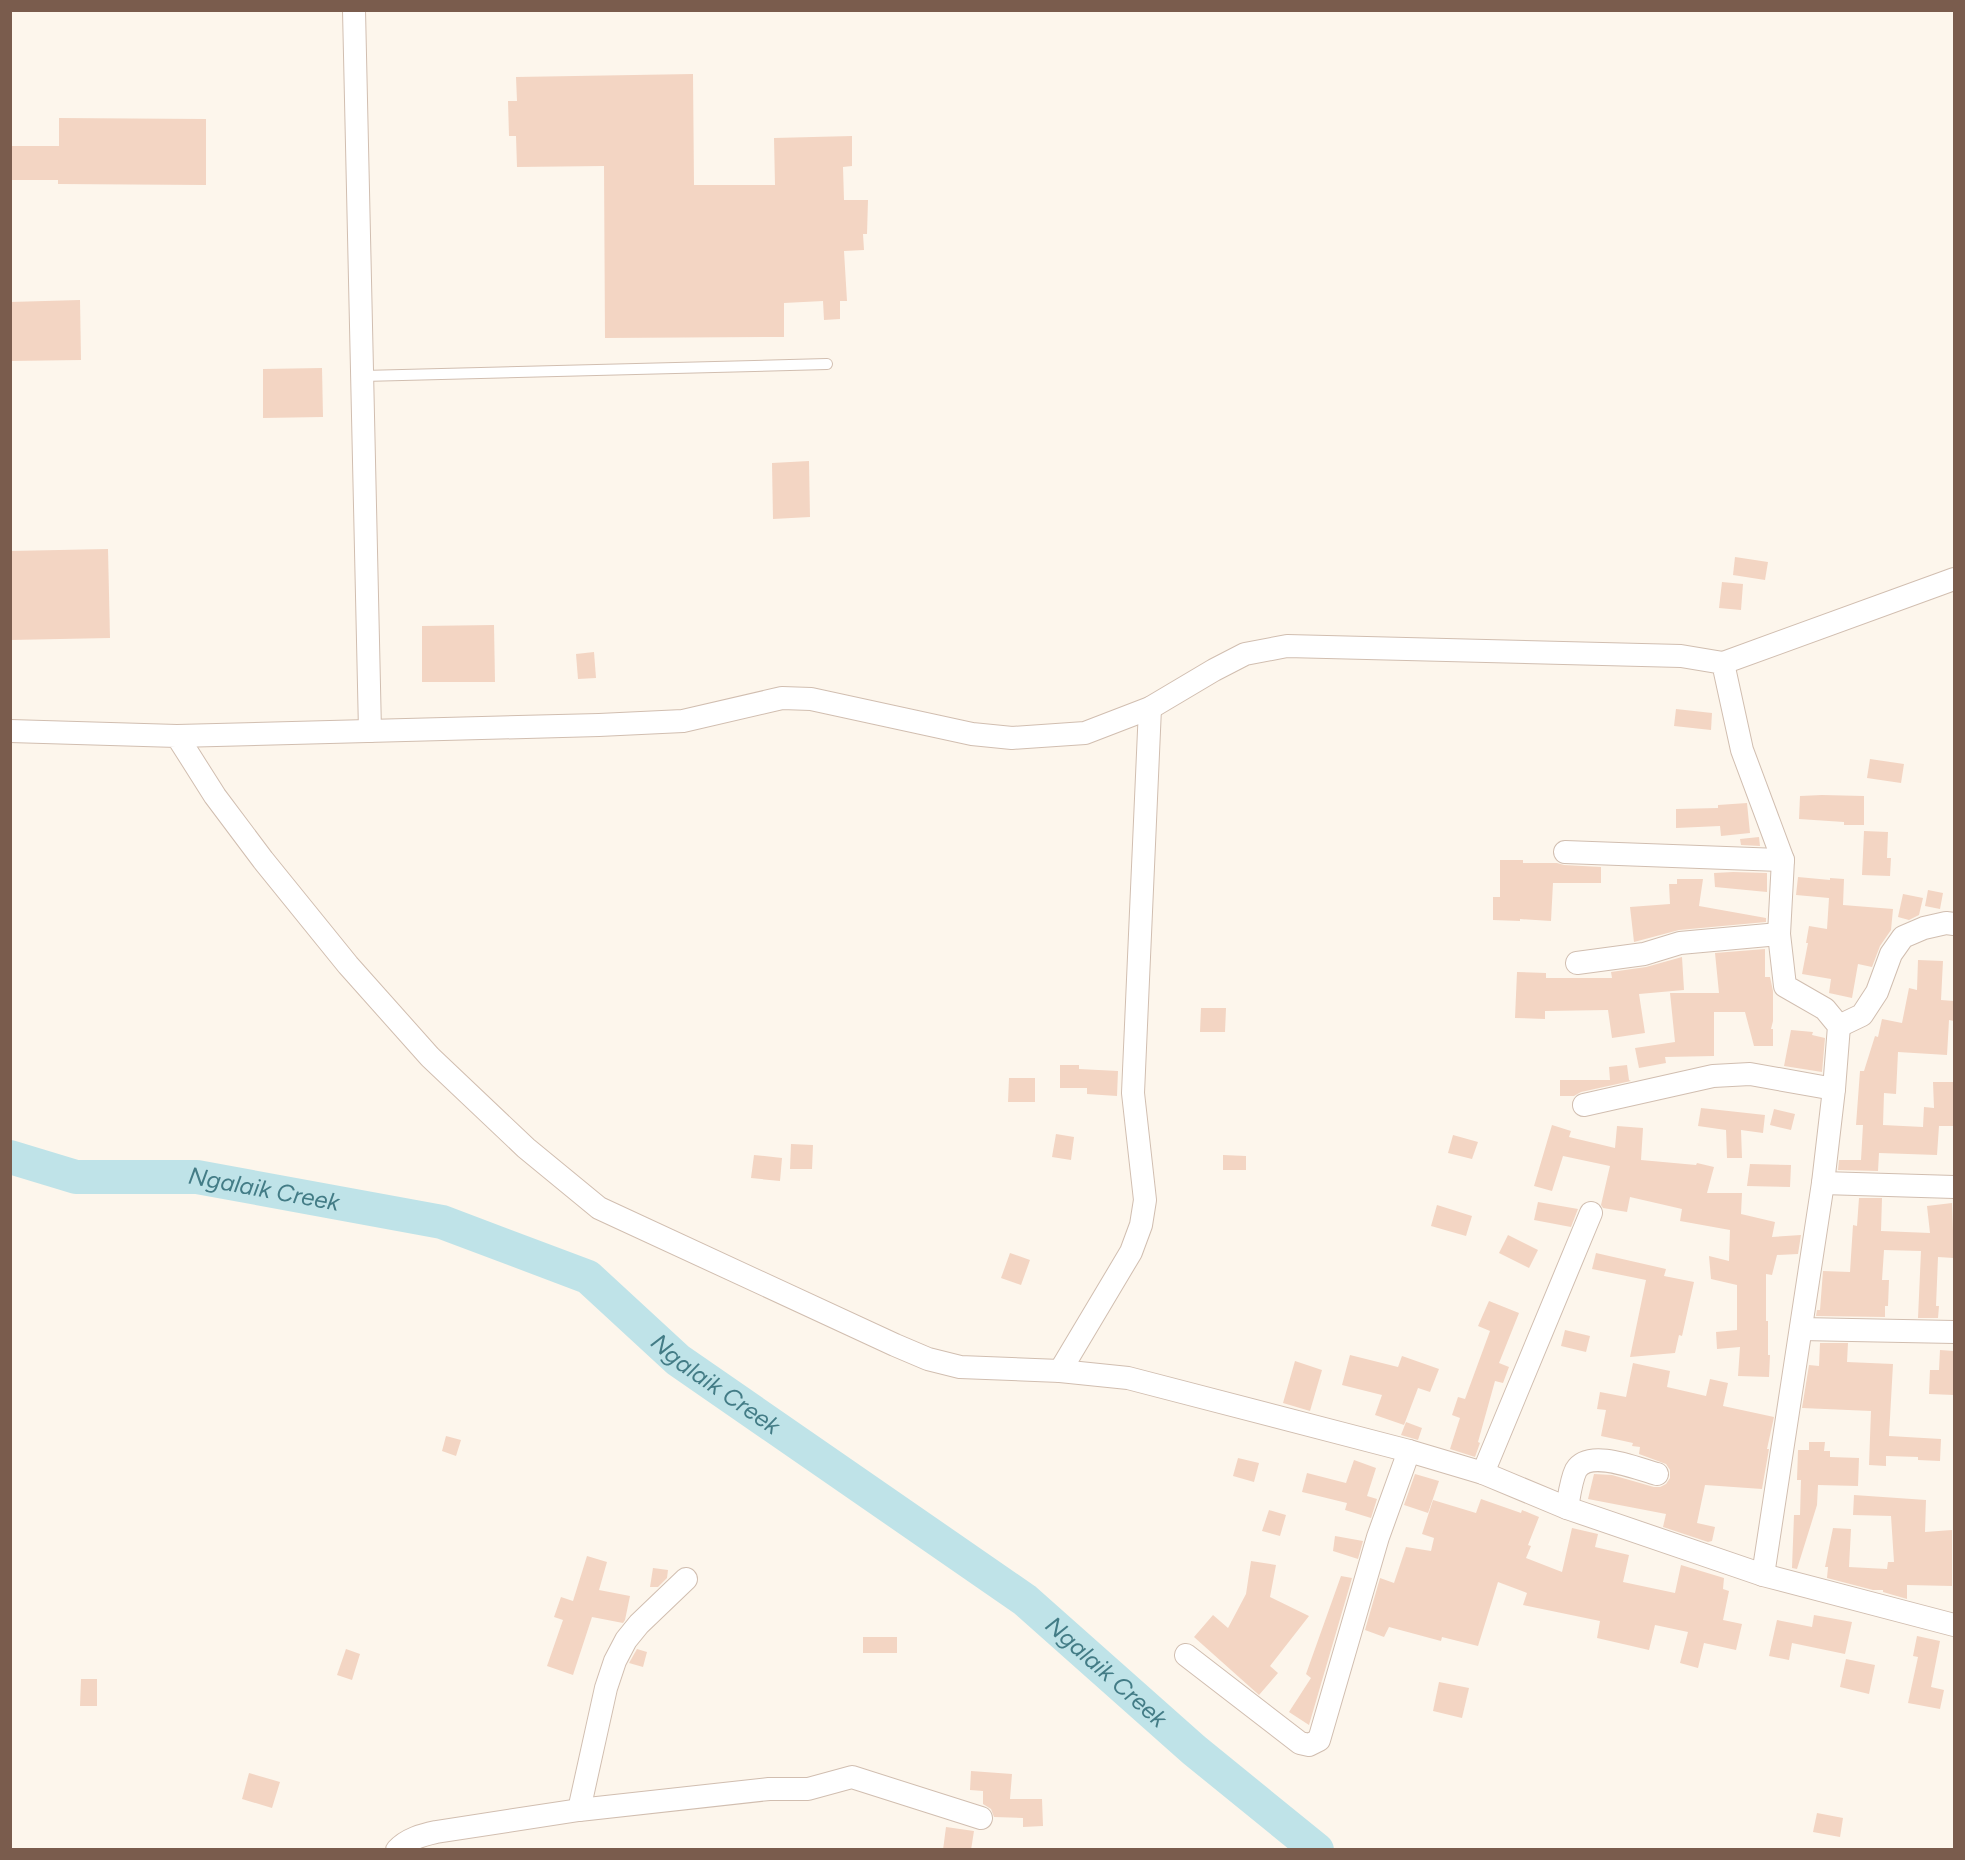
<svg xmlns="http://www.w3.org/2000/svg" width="1965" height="1860" viewBox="0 0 1965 1860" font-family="Figtree,sans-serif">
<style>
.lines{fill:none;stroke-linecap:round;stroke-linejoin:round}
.river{stroke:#bfe3e8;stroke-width:34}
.building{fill:#f3d5c3}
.lane-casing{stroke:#d1beb0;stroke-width:12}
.street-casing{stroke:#d1beb0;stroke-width:24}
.lane{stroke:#fff;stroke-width:10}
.street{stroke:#fff;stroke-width:22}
.labels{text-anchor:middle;stroke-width:4.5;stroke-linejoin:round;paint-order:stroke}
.water-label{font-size:24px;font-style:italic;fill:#437c86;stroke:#fffaf3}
</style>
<rect width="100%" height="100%" fill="#fdf6ec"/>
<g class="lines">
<path class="river" id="s1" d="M10 1157 76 1177H197L442 1222 588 1277 678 1360 1025 1600 1194 1750 1317 1850"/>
</g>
<g class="building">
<path d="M693 74 694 185H775L774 138 852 136V166L843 167 844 200H868L867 234H863L864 250 844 251 847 301H840V319L824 320 823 301 784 303V337L605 338 604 166 517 167 516 136H509L508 101H517L516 77Z"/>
<path d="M59 118 206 119V185L58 184V180H10V146H59Z"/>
<path d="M80 300 81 360 10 361V302Z"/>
<path d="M322 368 323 417 263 418V369Z"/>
<path d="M809 461 810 517 773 519 772 463Z"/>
<path d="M108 549 110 638 10 640V551Z"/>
<path d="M1735 557 1768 562 1765 580 1733 575Z"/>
<path d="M1722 582 1743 584 1741 610 1719 608Z"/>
<path d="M494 625 495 682H422V626Z"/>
<path d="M594 652 596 678 578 679 576 654Z"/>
<path d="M1676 709 1712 713 1711 730 1674 726Z"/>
<path d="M1870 759 1904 764 1901 783 1867 778Z"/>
<path d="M1822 795 1864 796V825H1844V822L1799 819 1800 796Z"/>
<path d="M1747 803 1750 833 1721 836 1720 826 1676 828V809L1718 808V805Z"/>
<path d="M1864 831 1888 832 1887 858H1891L1890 876 1862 875Z"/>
<path d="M1759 837 1760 846 1741 845 1740 839Z"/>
<path d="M1500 860H1523V863H1557L1564 865 1601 867V883H1553L1551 921 1520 919V921L1493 920V897H1500Z"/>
<path d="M1733 872 1767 873V892L1715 887 1714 873Z"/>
<path d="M1798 877 1830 880V878L1844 879 1843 905 1893 909 1891 930 1880 946 1872 967 1858 964 1852 998 1829 993 1831 979 1802 974 1808 943H1806L1809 926 1827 929 1829 898 1796 895Z"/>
<path d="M1677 879H1703L1699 906 1766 918V922L1679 930 1634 942 1630 907 1670 904 1669 884H1677Z"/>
<path d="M1928 890 1943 893 1940 909 1925 906Z"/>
<path d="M1903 894 1923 898 1919 915 1909 920 1898 917Z"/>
<path d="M1765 949V977H1770L1773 991V1021L1771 1029H1773V1046H1754L1745 1012H1714V1056L1665 1057 1666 1063 1639 1068 1635 1048 1675 1042 1670 993H1719L1715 953Z"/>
<path d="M1682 957 1684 990 1639 994 1645 1033 1612 1038 1608 1010 1545 1011V1019L1515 1018 1517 972 1546 973V978H1612L1611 972 1646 967Z"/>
<path d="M1918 960 1943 961 1941 1000 1954 1001V1021L1949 1020 1947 1055 1898 1052 1896 1094 1884 1093 1883 1125 1923 1127 1924 1107 1934 1108 1933 1082H1954V1126H1939L1937 1155 1879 1153 1878 1171 1838 1170 1839 1160H1861L1863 1125H1856L1860 1071H1864L1875 1036 1878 1037 1882 1019 1902 1023 1909 988 1917 990Z"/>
<path d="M1201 1008H1226L1225 1032H1200Z"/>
<path d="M1791 1030 1813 1032 1812 1035 1825 1038 1822 1072 1784 1066Z"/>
<path d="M1060 1065H1079V1069L1118 1071 1117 1096 1087 1094V1088H1060Z"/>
<path d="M1627 1065 1629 1080 1631 1081 1581 1092 1574 1096H1560V1080H1610L1609 1067Z"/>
<path d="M1009 1078H1035V1102H1008Z"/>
<path d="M1701 1108 1765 1115 1763 1133 1741 1130 1742 1158H1727L1726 1130 1698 1126Z"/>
<path d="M1774 1109 1795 1114 1791 1130 1770 1125Z"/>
<path d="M1552 1125 1571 1131 1569 1137 1615 1148 1617 1126 1643 1128 1641 1160 1696 1165 1697 1163 1714 1167 1707 1193H1742L1741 1214 1775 1222 1772 1237 1801 1235 1798 1254 1777 1255 1772 1275 1766 1274V1321H1768V1355H1770L1769 1377 1738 1376 1740 1347 1717 1349 1716 1332 1737 1330V1285L1711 1279 1709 1256 1729 1261 1730 1230 1680 1221 1682 1209 1630 1197 1627 1212 1603 1208 1601 1205 1610 1166 1563 1156 1552 1191 1534 1186Z"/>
<path d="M1056 1134 1074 1137 1071 1160 1052 1157Z"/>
<path d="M1453 1135 1478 1142 1472 1159 1448 1153Z"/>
<path d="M791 1144 813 1145 812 1169H790Z"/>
<path d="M754 1155 782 1158 780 1181 751 1178Z"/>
<path d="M1223 1155 1246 1156V1170H1223Z"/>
<path d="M1750 1164 1791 1165 1790 1187 1747 1186Z"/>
<path d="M1859 1198H1882L1881 1231 1930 1233 1927 1206 1952 1203 1954 1258 1938 1257 1936 1306H1939L1938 1318H1918L1921 1251 1884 1250 1882 1280H1889L1888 1306H1885V1317L1816 1316 1817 1310H1820L1823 1271 1850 1272 1853 1225 1857 1226Z"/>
<path d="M1538 1202 1578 1209 1571 1227 1534 1220Z"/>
<path d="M1437 1205 1472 1216 1466 1236 1431 1226Z"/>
<path d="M1508 1235 1538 1250 1529 1268 1499 1253Z"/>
<path d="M1010 1253 1030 1260 1021 1285 1001 1278Z"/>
<path d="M1596 1253 1666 1269 1664 1276 1694 1282 1682 1336 1679 1335 1675 1353 1630 1357 1646 1280 1592 1269Z"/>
<path d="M1489 1301 1519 1313 1499 1363 1509 1367 1503 1383 1495 1381 1478 1442 1480 1443 1475 1457 1450 1449 1460 1418 1452 1415 1458 1397 1465 1399 1490 1331 1478 1326Z"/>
<path d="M1565 1330 1590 1336 1586 1352 1561 1346Z"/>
<path d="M1820 1343H1848L1847 1362 1893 1364 1889 1436 1941 1439 1940 1461 1918 1460V1457L1886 1456V1466L1869 1465 1871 1411 1802 1408 1809 1365 1819 1366Z"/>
<path d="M1940 1350 1954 1351V1395L1929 1394 1930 1370H1939Z"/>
<path d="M1350 1355 1398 1367 1402 1356 1439 1369 1430 1392 1418 1388 1404 1425 1375 1415 1382 1395 1342 1385Z"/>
<path d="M1295 1361 1322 1370 1310 1411 1283 1403Z"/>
<path d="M1633 1363 1670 1371 1667 1387 1706 1396 1710 1379 1728 1383 1723 1406 1774 1417 1767 1449H1769L1762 1489 1705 1485 1697 1523 1715 1527 1712 1541 1708 1542 1663 1527 1666 1514 1588 1499 1594 1474 1612 1475 1654 1487H1660L1666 1484 1670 1478V1470L1666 1464 1639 1454 1640 1447 1632 1446 1633 1443 1601 1436 1606 1410 1597 1409 1600 1392 1626 1397Z"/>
<path d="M1406 1422 1422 1428 1418 1440 1401 1435Z"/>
<path d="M446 1436 461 1440 456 1456 442 1451Z"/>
<path d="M1809 1442H1825L1824 1451H1830V1457L1859 1458 1858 1486 1818 1485 1817 1505 1797 1569 1792 1568 1794 1515H1800L1801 1480H1797L1798 1450H1809Z"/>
<path d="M1238 1458 1259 1463 1254 1482 1233 1476Z"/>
<path d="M1354 1460 1376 1468 1367 1496 1377 1499 1371 1518 1345 1510 1347 1503 1302 1492 1307 1473 1346 1483Z"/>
<path d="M1415 1474 1439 1481 1428 1513 1404 1505Z"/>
<path d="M1854 1495 1926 1500 1925 1532 1952 1530V1586L1907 1585V1599L1883 1592V1590H1873L1827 1578 1828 1567H1825L1833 1528 1851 1529 1849 1567 1887 1569 1888 1562H1894L1891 1516 1853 1515Z"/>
<path d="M1481 1499 1521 1513 1522 1510 1539 1517 1528 1545 1531 1546 1526 1558 1562 1572 1572 1528 1598 1534 1595 1547 1629 1555 1623 1582 1675 1593 1681 1565 1724 1578 1723 1589 1729 1591 1723 1620 1742 1624 1736 1650 1704 1643 1698 1668 1680 1663 1688 1632 1655 1625 1649 1650 1597 1638 1600 1621 1523 1605 1527 1593 1498 1582 1478 1646 1442 1637 1441 1641 1389 1627 1384 1637 1365 1630 1380 1578 1394 1583 1406 1547 1431 1551 1434 1538 1422 1534 1433 1500 1476 1513Z"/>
<path d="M1269 1510 1286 1515 1280 1536 1262 1531Z"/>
<path d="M1335 1536 1363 1541 1358 1559 1333 1551Z"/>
<path d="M587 1556 607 1562 599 1590 630 1596 625 1620 623 1623 592 1617 573 1675 547 1666 563 1620 554 1617 561 1597 573 1601Z"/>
<path d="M1251 1561 1276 1565 1270 1597 1309 1616 1270 1666 1278 1673 1259 1695 1194 1637 1213 1615 1228 1628 1246 1594Z"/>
<path d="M653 1568 668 1570 667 1578 658 1587H650Z"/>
<path d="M1341 1576 1352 1578 1309 1725 1289 1712 1311 1678 1306 1674Z"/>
<path d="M1814 1615 1852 1622 1845 1654 1792 1643 1789 1660 1769 1656 1777 1620 1812 1627Z"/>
<path d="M1917 1636 1940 1641 1931 1687 1944 1690 1940 1709 1908 1703 1918 1657 1913 1656Z"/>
<rect x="863" y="1637" width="34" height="16"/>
<path d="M346 1649 360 1654 352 1680 337 1675Z"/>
<path d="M637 1649 647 1652 643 1667 629 1663Z"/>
<path d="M1846 1659 1875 1665 1869 1694 1840 1687Z"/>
<path d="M81 1679H97V1706H80Z"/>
<path d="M1439 1682 1469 1688 1462 1718 1433 1711Z"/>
<path d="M971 1771 1012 1774 1010 1799H1042L1043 1826 1023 1827V1818L994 1817 991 1809 983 1804V1791L970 1790Z"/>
<path d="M249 1773 280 1782 272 1808 242 1799Z"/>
<path d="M1817 1813 1843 1818 1840 1837 1813 1832Z"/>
<path d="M946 1827 974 1831 971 1850H943Z"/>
</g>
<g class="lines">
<g class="lane-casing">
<path id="lane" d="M363 376 827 364"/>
</g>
<g class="street-casing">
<g id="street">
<path d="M354 10 370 731"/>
<path d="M1723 663 1954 579"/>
<path d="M10 731 177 736 215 796 263 860 348 965 430 1057 526 1148 599 1208 895 1345 928 1359 960 1367 1060 1371 1128 1378 1409 1451 1483 1473 1567 1508 1763 1575 1954 1625"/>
<path d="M177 736 599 725 683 721 782 698 811 699 972 734 1012 738 1085 733 1150 708 1214 670 1245 654 1287 646 1681 656 1723 663 1742 750 1783 860 1779 934 1785 986 1825 1009 1839 1026 1834 1089 1823 1183 1763 1575"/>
<path d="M1565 852 1783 860"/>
<path d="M1577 963 1644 954 1680 943 1779 934"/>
<path d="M1839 1026 1862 1015 1877 992 1891 954 1903 937 1924 928 1946 923 1954 924"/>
<path d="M1584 1105 1713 1076 1750 1074 1834 1089"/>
<path d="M1823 1183 1954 1187"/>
<path d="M1801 1329 1954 1332"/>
<path d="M1060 1371 1131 1252 1141 1225 1145 1200 1133 1093 1150 708"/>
<path d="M1483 1473 1591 1213"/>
<path d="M1567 1508C1569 1497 1571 1480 1576 1470 1589 1448 1638 1469 1657 1474"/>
<path d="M1186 1655 1300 1743 1309 1745 1319 1740 1378 1537 1409 1451"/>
<path d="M579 1810 606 1688 615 1661 626 1640 639 1624 686 1579"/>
<path d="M397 1850C407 1839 422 1835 436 1832L579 1810 769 1789H808L852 1777 981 1818"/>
</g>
</g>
<use href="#lane" class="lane"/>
<use href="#street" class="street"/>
</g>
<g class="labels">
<g class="water-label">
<text dy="8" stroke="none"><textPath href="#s1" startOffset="258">Ngalaik Creek</textPath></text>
<text dy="8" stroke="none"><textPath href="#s1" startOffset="762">Ngalaik Creek</textPath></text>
<text dy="8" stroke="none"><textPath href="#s1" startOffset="1248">Ngalaik Creek</textPath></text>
</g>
</g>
<rect width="1965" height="1860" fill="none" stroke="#7a5c4d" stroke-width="24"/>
</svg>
